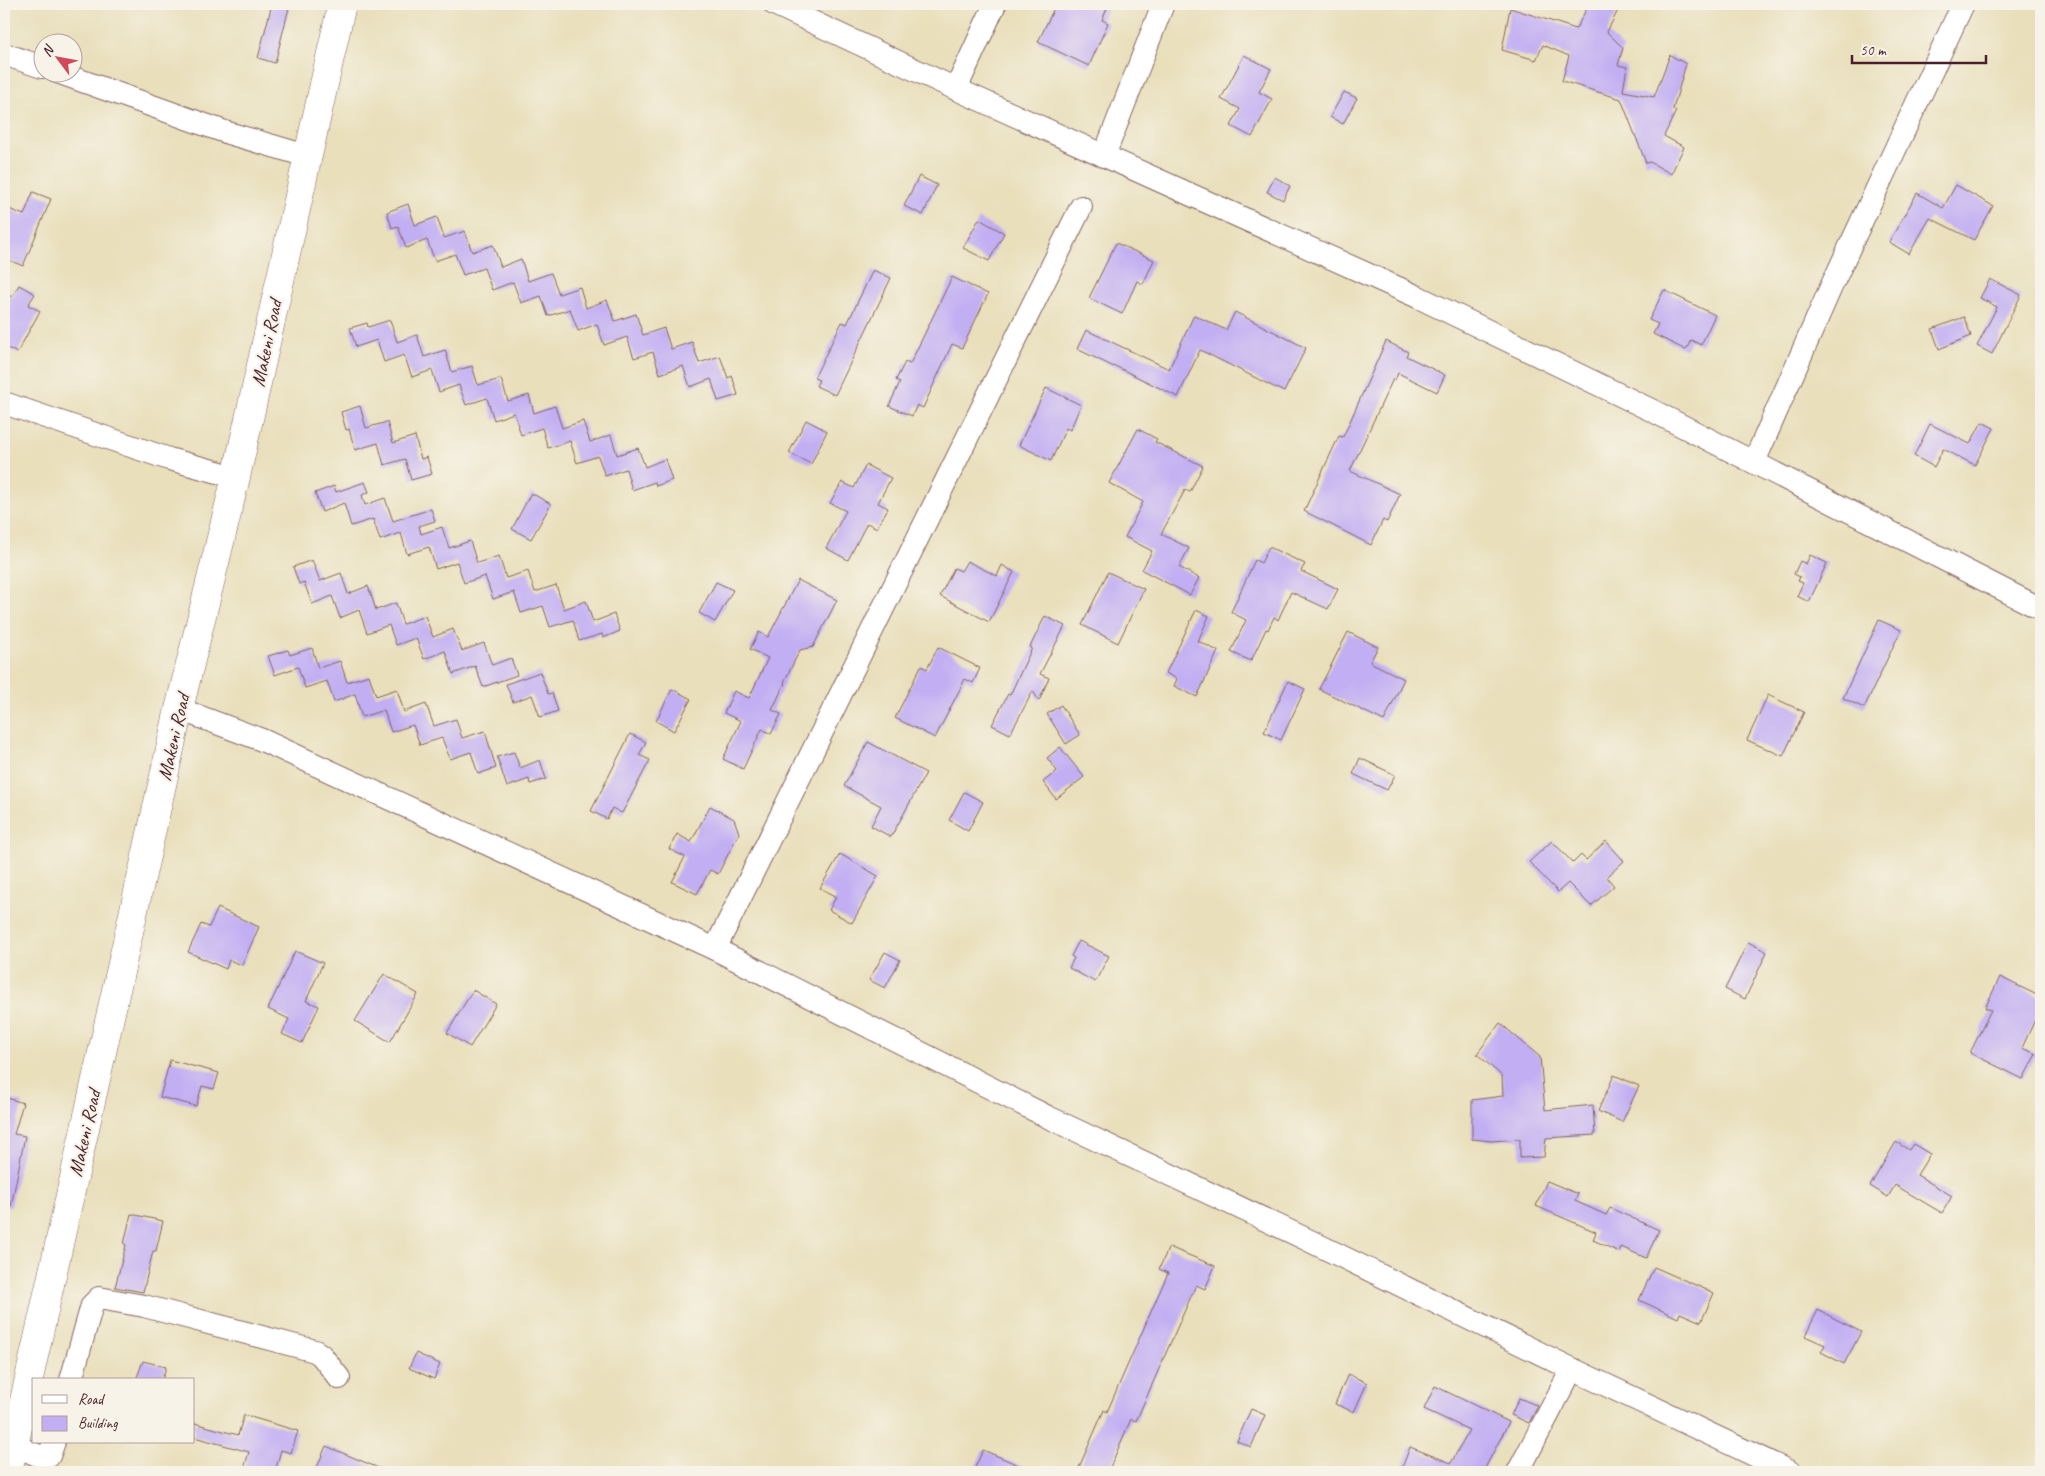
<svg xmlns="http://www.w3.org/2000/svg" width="2045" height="1476" viewBox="0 0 2045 1476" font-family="Caveat,sans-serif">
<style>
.building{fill:#c1aef3}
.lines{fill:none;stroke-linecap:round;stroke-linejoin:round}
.minor-casing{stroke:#82625d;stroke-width:24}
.major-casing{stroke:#82625d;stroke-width:29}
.minor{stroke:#fff;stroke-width:22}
.major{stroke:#fff;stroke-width:28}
.labels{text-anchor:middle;stroke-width:4.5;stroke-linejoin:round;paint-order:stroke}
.street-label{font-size:20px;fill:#4a1f2b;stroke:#f7f3e8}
</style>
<rect width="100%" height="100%" fill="#f7f3e8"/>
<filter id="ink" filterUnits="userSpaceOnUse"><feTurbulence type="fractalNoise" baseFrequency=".02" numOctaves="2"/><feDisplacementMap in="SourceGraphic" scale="10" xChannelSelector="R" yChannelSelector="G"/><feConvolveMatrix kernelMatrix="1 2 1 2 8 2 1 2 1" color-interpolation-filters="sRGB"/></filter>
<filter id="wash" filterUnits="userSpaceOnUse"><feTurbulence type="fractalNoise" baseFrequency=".0096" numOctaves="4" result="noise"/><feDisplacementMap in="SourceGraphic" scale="20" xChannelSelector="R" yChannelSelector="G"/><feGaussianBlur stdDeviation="1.12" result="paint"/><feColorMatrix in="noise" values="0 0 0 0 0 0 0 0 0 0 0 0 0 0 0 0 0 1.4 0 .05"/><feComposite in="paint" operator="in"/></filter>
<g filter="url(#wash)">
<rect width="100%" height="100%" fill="#e9dfbb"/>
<g id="blocks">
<g class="building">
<path d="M272 4 289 8 275 63 258 58Z"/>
<path d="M1056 4H1109L1102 20 1108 23 1089 66 1038 42Z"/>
<path d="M1589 4H1611L1619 8 1607 32 1623 48 1618 65 1627 67 1623 91 1654 97 1670 55 1686 64 1673 109 1676 111 1664 136 1684 147 1671 174 1650 162 1646 163 1621 99 1562 81 1569 56 1543 45 1536 60 1502 50 1510 8 1576 29Z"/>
<path d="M1244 55 1271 69 1259 92 1272 99 1252 137 1231 126 1240 109 1221 99Z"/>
<path d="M1344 92 1357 98 1343 124 1330 117Z"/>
<path d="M919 176 937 185 923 215 904 206Z"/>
<path d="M1275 177 1290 186 1283 200 1267 192Z"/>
<path d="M1956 185 1993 206 1974 240 1930 218 1909 254 1889 242 1917 193 1943 208Z"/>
<path d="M33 192 51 199 23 266 4 258V207L24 215Z"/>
<path d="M408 204 415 225 437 217 444 238 465 231 472 252 493 245 501 267 521 259 528 281 551 273 559 294 580 287 586 308 607 300 615 321 636 314 643 335 664 328 671 349 692 342 699 363 720 356 728 378 732 376 738 395 718 401 711 379 690 387 683 366 660 374 653 352 634 358 627 337 604 345 597 324 578 331 570 309 548 316 541 296 521 303 513 282 492 290 484 268 463 275 455 254 435 261 427 240 406 248 398 226 392 228 387 212Z"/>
<path d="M979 219 1004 233 989 261 963 248Z"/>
<path d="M1116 243 1154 260 1143 284 1137 281 1122 314 1089 298Z"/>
<path d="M873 270 891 278 835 395 816 386 819 380 814 378 842 322 847 324Z"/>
<path d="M952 277 988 294 962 348 952 344 923 408 917 405 912 416 889 406 900 382 896 380 905 362 910 364Z"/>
<path d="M1990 279 2021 295 1992 354 1977 346 1997 307 1980 298Z"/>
<path d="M19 285 35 294 28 305 40 311 17 353 4 346V292L12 297Z"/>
<path d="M1664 290 1715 315 1701 345 1691 340 1686 350 1653 334 1658 324 1649 320Z"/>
<path d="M1235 312 1306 348 1284 392 1200 350 1178 397 1115 366 1114 367 1077 349 1086 330 1169 369 1194 315 1226 330Z"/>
<path d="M1964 317 1971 336 1939 349 1932 329Z"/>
<path d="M390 320 397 342 417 335 424 357 445 350 452 372 472 366 478 385 501 379 508 401 529 395 534 413 555 406 562 428 583 421 590 442 611 435 617 455 638 448 645 467 665 459 672 480 656 486 655 482 632 490 626 469 605 476 598 456 577 463 570 441 548 448 542 428 521 435 514 413 494 420 487 398 466 405 459 385 439 392 432 370 412 377 404 355 384 362 377 340 356 347 350 328 367 323 368 327Z"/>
<path d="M1386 341 1408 352 1406 356 1445 375 1437 392 1398 373 1395 380 1393 379 1350 471 1400 494 1387 522 1383 520 1371 545 1304 511 1339 436 1343 437Z"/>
<path d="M1046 388 1081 405 1070 430 1066 428 1051 461 1019 445Z"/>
<path d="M360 406 366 428 387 422 393 443 415 436 421 459 427 457 432 474 411 480 405 459 384 465 378 443 355 450 349 429 346 430 341 412Z"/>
<path d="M806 420 827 431 811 464 789 453Z"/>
<path d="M1982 422 1994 428 1975 465 1943 449 1934 467 1914 456 1930 424 1970 444Z"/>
<path d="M1138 429 1157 439 1155 442 1203 466 1190 492 1185 490 1161 534 1189 548 1179 567 1199 578 1190 595 1142 570 1152 551 1125 537 1143 502 1109 483Z"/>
<path d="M866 465 891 478 878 503 888 508 877 528 867 523 848 560 826 548 846 511 830 503 842 482 854 488Z"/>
<path d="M365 482 369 492 362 495 365 505 385 498 393 521 431 509 435 521 419 526 421 534 442 527 449 548 470 541 477 563 499 556 506 578 528 571 535 592 556 585 564 609 586 601 593 622 614 614 620 631 603 638 602 634 579 641 573 620 550 627 543 606 521 613 514 592 493 599 485 576 464 583 457 562 436 569 429 547 407 554 401 533 380 540 373 519 351 526 344 503 322 512 315 493 334 486 336 492Z"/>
<path d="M531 493 551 504 531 539 512 529Z"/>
<path d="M1269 547 1305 564 1301 571 1338 589 1328 609 1291 592 1278 620 1274 617 1268 630 1266 629 1251 661 1231 652 1246 620 1231 612 1255 560 1261 563Z"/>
<path d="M1810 555 1827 563 1809 602 1797 596 1803 583 1798 581 1800 577 1794 574 1800 561 1806 564Z"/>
<path d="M312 560 320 581 341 573 348 594 368 586 376 610 396 603 403 624 425 616 433 637 453 629 462 651 484 643 492 665 511 658 517 675 483 687 475 666 453 674 445 651 424 659 416 638 396 645 389 625 367 633 359 610 340 618 332 596 312 604 304 582 299 584 293 567Z"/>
<path d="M967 561 997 576 1002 565 1014 572 989 622 940 596 954 568 961 571Z"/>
<path d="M1108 572 1144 589 1118 643 1082 625Z"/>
<path d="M798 580 837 600 813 647 800 650 784 682 785 683 772 710 781 714 771 734 762 729 743 769 723 759 741 721 724 713 734 691 749 698 768 658 750 649 759 632 768 637Z"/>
<path d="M716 582 733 590 715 622 699 613Z"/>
<path d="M1196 610 1209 616 1198 641 1218 651 1197 697 1174 686 1177 679 1166 673Z"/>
<path d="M1045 616 1065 626 1040 674 1049 678 1039 701 1033 691 1010 734 992 725 1008 694 1010 695 1032 648 1030 647Z"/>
<path d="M1879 620 1901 630 1864 708 1843 698Z"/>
<path d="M1348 632 1378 647 1370 662 1404 679 1384 721 1319 689Z"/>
<path d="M938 647 980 668 973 683 965 679 935 738 895 718 921 666 927 669Z"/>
<path d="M312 648 318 668 340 661 347 682 369 675 376 696 397 689 404 712 426 704 434 726 456 719 462 738 485 731 496 768 478 774 471 752 450 759 442 738 420 745 413 725 391 732 384 710 362 717 355 694 334 702 327 681 305 688 298 667 275 675 268 656 288 650 290 655Z"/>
<path d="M540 672 548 694 552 693 558 711 540 717 532 695 513 702 506 684Z"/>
<path d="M1288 681 1305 689 1281 740 1264 732Z"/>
<path d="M672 689 691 699 674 731 656 721Z"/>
<path d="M1768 695 1804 712 1783 756 1747 740Z"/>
<path d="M1061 705 1080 735 1066 744 1047 714Z"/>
<path d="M630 734 646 742 639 755 650 760 622 813 612 808 607 819 591 811Z"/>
<path d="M868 742 926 773 891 837 871 826 881 806 844 786Z"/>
<path d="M1060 747 1084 777 1056 799 1043 782 1057 771 1047 758Z"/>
<path d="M514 752 520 768 540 760 546 779 530 784 529 779 507 787 497 757Z"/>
<path d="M1360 758 1395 775 1387 790 1353 774Z"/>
<path d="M964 792 983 802 968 831 949 820Z"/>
<path d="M710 806 734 819 739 833 718 874 710 870 697 894 672 882 685 857 669 849 677 834 691 842Z"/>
<path d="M1552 841 1573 863 1581 855 1586 860 1606 841 1624 861 1607 877 1614 886 1591 906 1568 883 1558 892 1529 862Z"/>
<path d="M840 854 878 876 852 923 829 910 836 897 820 888Z"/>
<path d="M218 908 259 927 242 965 229 960 226 969 188 952 201 924 209 927Z"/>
<path d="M1079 941 1109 956 1095 982 1069 968 1074 958 1071 956Z"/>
<path d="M1748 942 1767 952 1745 999 1725 989Z"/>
<path d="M295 951 323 963 306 1001 319 1006 302 1043 282 1034 289 1019 268 1009Z"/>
<path d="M885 952 900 960 885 988 869 980Z"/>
<path d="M384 974 418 994 390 1042 355 1021Z"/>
<path d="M2000 977 2041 997V1007L2022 1048 2036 1054 2023 1079 1970 1053 1991 1010 1985 1008Z"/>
<path d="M473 990 496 1004 470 1047 447 1033Z"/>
<path d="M1500 1023 1540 1057 1545 1110 1593 1105 1595 1135 1546 1138 1544 1157 1520 1158V1139L1491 1141 1472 1139V1100L1503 1096 1502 1076 1477 1054Z"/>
<path d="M170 1060 219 1073 214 1089 202 1086 196 1106 160 1097Z"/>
<path d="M1614 1075 1639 1086 1622 1122 1598 1111Z"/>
<path d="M4 1097 23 1103 14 1134 25 1136 11 1207H4Z"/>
<path d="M1896 1142 1909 1150 1913 1144 1930 1154 1917 1175 1952 1196 1942 1213 1895 1185 1888 1197 1870 1186Z"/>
<path d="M1547 1181 1578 1194 1575 1201 1606 1215 1610 1208 1659 1230 1646 1258 1621 1247 1619 1252 1593 1240 1596 1232 1536 1206Z"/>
<path d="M131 1214 163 1221 156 1251H153L143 1292 115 1287 126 1245 124 1244Z"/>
<path d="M1169 1247 1215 1266 1205 1289 1196 1285 1136 1421 1131 1419 1108 1472H1077L1104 1410 1107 1412 1168 1273 1159 1269Z"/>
<path d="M1654 1267 1714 1293 1701 1322 1680 1313 1678 1318 1639 1300Z"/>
<path d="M1818 1310 1861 1332 1844 1364 1821 1352 1825 1345 1805 1336Z"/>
<path d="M416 1353 440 1364 434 1379 409 1368Z"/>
<path d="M143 1361 166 1367 162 1380H136Z"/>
<path d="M1348 1374 1367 1383 1354 1412 1335 1404Z"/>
<path d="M1435 1386 1509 1422 1483 1472H1413L1402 1468 1410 1447 1451 1463 1469 1430 1424 1409Z"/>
<path d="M1519 1398 1538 1406 1529 1423 1511 1415Z"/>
<path d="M1251 1409 1265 1415 1251 1447 1237 1441Z"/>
<path d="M244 1415 298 1431 291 1453 281 1450 275 1472H243L249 1452 194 1437V1423L238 1435Z"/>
<path d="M326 1446 388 1472H315Z"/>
<path d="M983 1450 1035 1472H973Z"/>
</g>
</g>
</g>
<g filter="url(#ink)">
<use href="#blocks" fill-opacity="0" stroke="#82625d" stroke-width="1"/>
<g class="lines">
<g class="minor-casing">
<g id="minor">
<path d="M774 4 956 89 1418 297 1651 410 2041 609"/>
<path d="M4 54 42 67"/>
<path d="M57 72 228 133 307 156"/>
<path d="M956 89 995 4"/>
<path d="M1104 156 1163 4"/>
<path d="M4 403 169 459 236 477"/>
<path d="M1754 462 1831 287 1963 4"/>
<path d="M179 709 262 740 715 949 1048 1117 1308 1240 1572 1369 1790 1472"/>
<path d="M715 949 1081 207"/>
<path d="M71 1380 92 1305 99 1298 144 1306 315 1351 321 1355 339 1378"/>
<path d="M14 1445 44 1458 49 1456 54 1442"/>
<path d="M1518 1472 1572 1369"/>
</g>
</g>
<g class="major-casing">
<path id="major" d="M8 1472 179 709 236 477 342 4"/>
</g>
<use href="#minor" class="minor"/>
<use href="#major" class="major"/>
</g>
</g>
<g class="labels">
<g class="street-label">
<text transform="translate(266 343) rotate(-78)" y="7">Makeni Road</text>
<text transform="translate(173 737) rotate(-77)" y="7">Makeni Road</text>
<text transform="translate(84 1133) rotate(-77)" y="7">Makeni Road</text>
</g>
</g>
<rect width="2045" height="1476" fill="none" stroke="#f7f3e8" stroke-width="20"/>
<rect x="32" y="1378" width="162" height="65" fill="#f7f3e8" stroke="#b29e9c"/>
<rect x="42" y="1395" width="25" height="8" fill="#ffffff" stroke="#b29e9c"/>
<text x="78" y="1404" font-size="15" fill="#4a1f2b">Road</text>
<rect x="42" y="1416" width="25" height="15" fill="#c1aef3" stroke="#b29e9c"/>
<text x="78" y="1428" font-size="15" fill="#4a1f2b">Building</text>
<g transform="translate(58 58) rotate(302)"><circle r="24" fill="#f7f3e8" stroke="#b29e9c"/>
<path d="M0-4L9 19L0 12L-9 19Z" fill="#d1495b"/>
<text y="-8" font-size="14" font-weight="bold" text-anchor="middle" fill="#4a1f2b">N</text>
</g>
<path d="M1852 55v8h134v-8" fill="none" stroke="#4a1f2b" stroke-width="2.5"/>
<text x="1860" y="55" font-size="15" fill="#4a1f2b" stroke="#f7f3e8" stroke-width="4" paint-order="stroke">50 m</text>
</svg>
